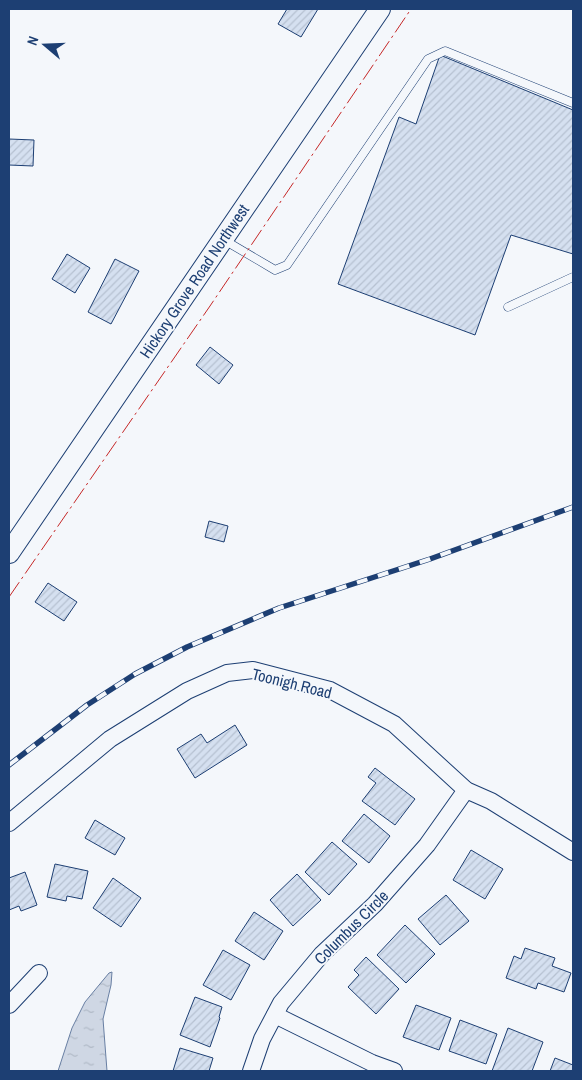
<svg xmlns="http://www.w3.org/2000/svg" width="582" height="1080" viewBox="0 0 582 1080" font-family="'Archivo Narrow',sans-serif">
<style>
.water{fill:url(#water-ripples);stroke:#687fa3}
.building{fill:url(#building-hatch);stroke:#1d3f73}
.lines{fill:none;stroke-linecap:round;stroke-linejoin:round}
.service-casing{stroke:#1d3f73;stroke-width:9}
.minor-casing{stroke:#1d3f73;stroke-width:18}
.tertiary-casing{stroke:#1d3f73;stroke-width:22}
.service{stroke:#f4f7fb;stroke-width:8}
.minor{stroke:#f4f7fb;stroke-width:16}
.tertiary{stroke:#f4f7fb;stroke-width:20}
.rail-casing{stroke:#1d3f73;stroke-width:5.5}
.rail{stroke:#f4f7fb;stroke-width:4;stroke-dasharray:11;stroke-linecap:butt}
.power{stroke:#c62828;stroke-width:1;stroke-dasharray:18 4 2.5 4;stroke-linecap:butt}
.labels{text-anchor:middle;stroke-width:4;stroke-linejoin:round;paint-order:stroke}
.street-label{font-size:16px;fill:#1d3f73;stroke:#f4f7fb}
</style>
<defs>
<pattern id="water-ripples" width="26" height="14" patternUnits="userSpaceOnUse" patternTransform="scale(1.25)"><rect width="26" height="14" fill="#cfd7e4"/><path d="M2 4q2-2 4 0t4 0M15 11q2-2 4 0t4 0" fill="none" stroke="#b1bac7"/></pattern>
<pattern id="building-hatch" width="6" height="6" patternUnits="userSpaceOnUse" patternTransform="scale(1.25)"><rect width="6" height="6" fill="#d5e0f0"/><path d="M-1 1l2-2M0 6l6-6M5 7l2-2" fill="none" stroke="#b6c1d1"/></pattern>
</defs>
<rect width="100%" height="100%" fill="#f4f7fb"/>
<path class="water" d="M112 972 111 985 103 1019 107 1071H58L72 1028 85 1002 109 973Z"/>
<g class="building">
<path d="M287 9H318L301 37 278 24Z"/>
<path d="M440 55 573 110V254L511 235 475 335 338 284 399 117 416 124Z"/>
<path d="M9 139 34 140 33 166 9 165Z"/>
<path d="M67 254 90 268 75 293 52 279Z"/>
<path d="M115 259 139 271 111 324 88 312Z"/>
<path d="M210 347 233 365 219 384 196 365Z"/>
<path d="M209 521 228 526 224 542 205 537Z"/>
<path d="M48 583 77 602 64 621 35 602Z"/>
<path d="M235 725 247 745 195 778 177 749 201 734 207 743Z"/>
<path d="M375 768 415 799 395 825 362 801 376 783 368 777Z"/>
<path d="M364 814 390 836 369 863 342 841Z"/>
<path d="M95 820 125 838 115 855 85 838Z"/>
<path d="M332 842 357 864 329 895 305 872Z"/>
<path d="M471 850 503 869 485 899 453 880Z"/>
<path d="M55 864 88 871 82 899 67 896 66 901 47 897Z"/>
<path d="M25 872 37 905 21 911 19 906 9 910V878Z"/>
<path d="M297 874 321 900 293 926 270 900Z"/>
<path d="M113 878 141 898 121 927 93 908Z"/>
<path d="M446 895 469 921 440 945 418 919Z"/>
<path d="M254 912 283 931 264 960 235 941Z"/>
<path d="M405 925 435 954 406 983 377 955Z"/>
<path d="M525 948 555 958 552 966 571 973 564 992 538 983 536 989 506 978 514 956 521 959Z"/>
<path d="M223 950 250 965 231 1000 203 985Z"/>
<path d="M366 957 399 989 376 1014 348 987 359 975 354 970Z"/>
<path d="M195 997 222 1007 219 1017 220 1018 210 1047 180 1035Z"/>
<path d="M416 1005 451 1018 439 1050 403 1037Z"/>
<path d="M460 1020 497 1034 486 1064 449 1051Z"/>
<path d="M508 1028 543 1042 532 1071H492Z"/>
<path d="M180 1048 213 1058 209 1071H173Z"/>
<path d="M555 1058 573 1065V1071H550Z"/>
</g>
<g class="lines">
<g class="service-casing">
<g id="service">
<path d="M224 240 275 270 287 265 428 59 445 51 573 103"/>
<path d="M508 307 573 277"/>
</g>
</g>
<g class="minor-casing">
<g id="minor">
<path d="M9 823 110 739 187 691 227 673 253 670 330 690 394 724 466 790 491 801 573 852"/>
<path d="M9 1005 39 973"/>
<path d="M275 1015 372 1063 394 1071"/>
<path d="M251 1071 262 1039 281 1003 322 954 375 904 427 845 466 790"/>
</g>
</g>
<g class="tertiary-casing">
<path id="tertiary" d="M9 553 380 9"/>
</g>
<use href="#service" class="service"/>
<use href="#minor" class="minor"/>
<use href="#tertiary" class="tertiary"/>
<g class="rail-casing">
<path id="rail" d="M9 765 87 705 135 674 187 647 279 608 430 559 573 507"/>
</g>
<use href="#rail" class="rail"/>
<path class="power" d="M9 597 210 306 411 9"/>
</g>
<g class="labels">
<g class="street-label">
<text transform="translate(194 281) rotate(-56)" y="6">Hickory Grove Road Northwest</text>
<text transform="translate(292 683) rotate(14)" y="6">Toonigh Road</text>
<text transform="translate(351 927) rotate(-45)" y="6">Columbus Circle</text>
</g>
</g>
<rect width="582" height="1080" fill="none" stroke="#1d3f73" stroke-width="20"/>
<g transform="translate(45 45) rotate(289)" stroke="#f4f7fb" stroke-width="4" paint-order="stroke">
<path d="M0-4L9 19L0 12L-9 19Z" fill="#1d3f73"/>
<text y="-8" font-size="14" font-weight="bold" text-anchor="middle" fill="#1d3f73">N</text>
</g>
</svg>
